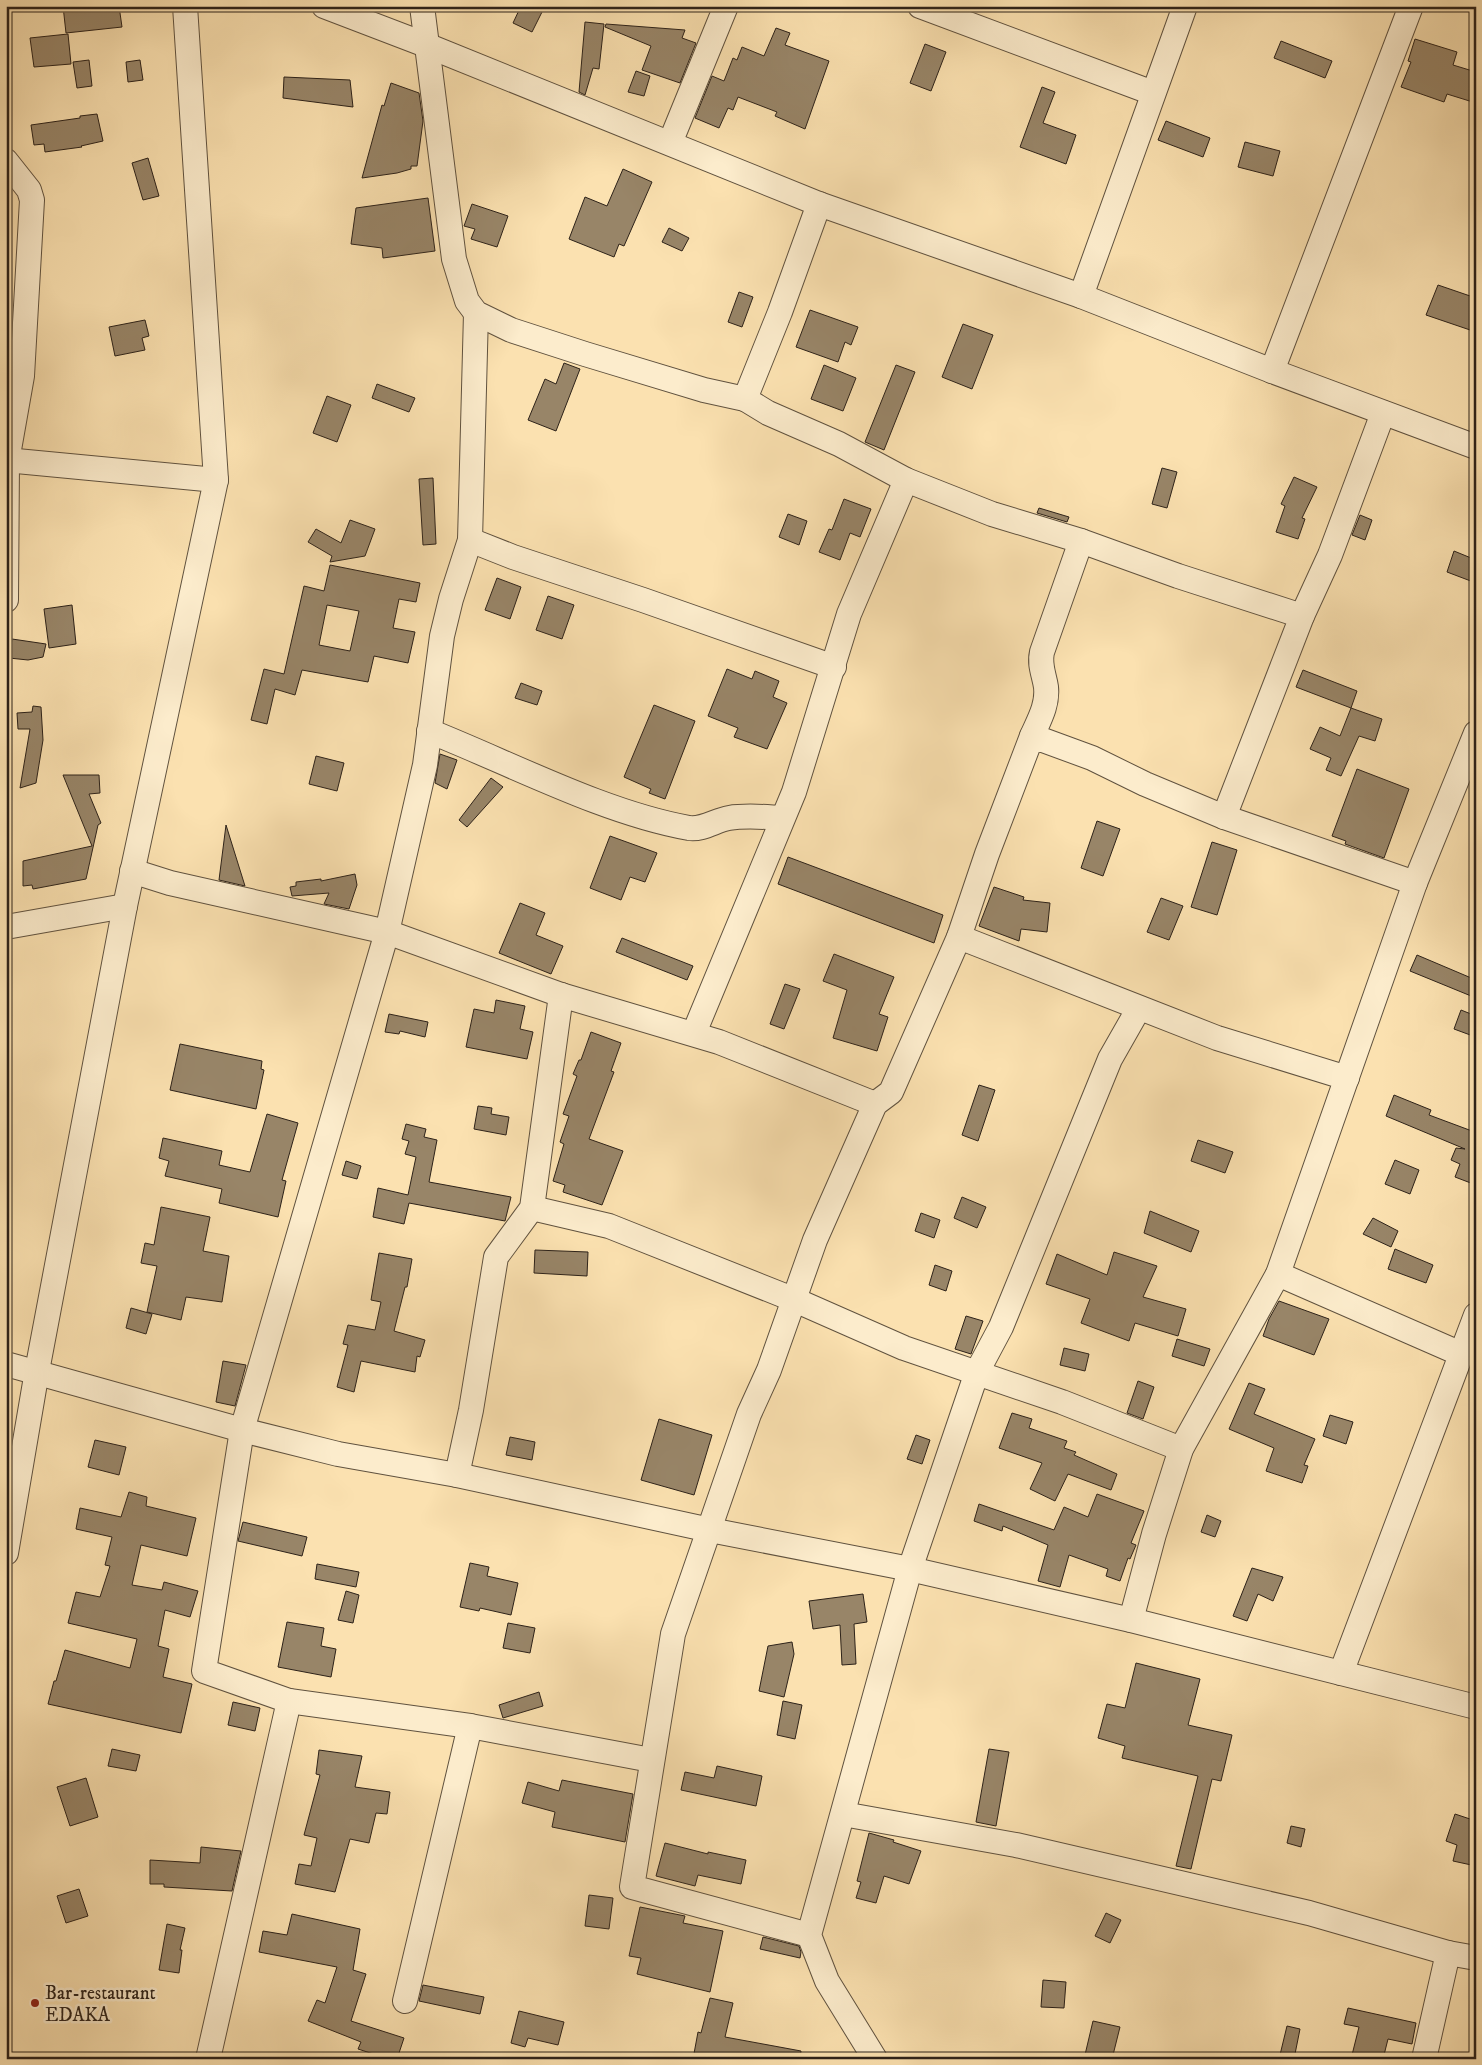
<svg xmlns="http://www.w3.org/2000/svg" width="1482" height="2065" viewBox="0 0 1482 2065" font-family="'IM FELL DW Pica',serif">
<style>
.building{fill:#988568;stroke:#2d2219;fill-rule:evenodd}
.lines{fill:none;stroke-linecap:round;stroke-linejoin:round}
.minor-casing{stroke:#60523f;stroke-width:26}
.minor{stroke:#fceccc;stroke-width:24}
.poi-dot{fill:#8f2418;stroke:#fceccc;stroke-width:2}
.labels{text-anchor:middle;stroke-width:5;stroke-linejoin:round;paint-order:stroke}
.poi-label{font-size:19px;fill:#2d2219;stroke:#fceccc;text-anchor:start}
</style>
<rect width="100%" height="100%" fill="#fbe1b0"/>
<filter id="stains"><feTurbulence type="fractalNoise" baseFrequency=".004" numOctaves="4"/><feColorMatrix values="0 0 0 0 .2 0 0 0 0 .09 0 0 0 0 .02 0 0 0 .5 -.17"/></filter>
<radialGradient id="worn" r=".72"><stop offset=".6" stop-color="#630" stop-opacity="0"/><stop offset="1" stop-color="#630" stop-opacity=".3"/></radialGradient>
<g class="building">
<path d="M63 6H119L122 27 66 33Z"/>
<path d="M521 6H545L532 32 513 23Z"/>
<path d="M585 22 604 24 599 69 593 68 585 95 579 92Z"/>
<path d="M606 24 685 30 682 38 696 43 680 83 642 70 651 46 605 27Z"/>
<path d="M776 28 790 33 785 45 829 61 805 129 775 116 777 112 738 97 733 110 728 108 719 128 695 118 712 76 724 81 733 58 737 60 742 47 764 56Z"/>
<path d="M68 34 71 64 34 67 30 38Z"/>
<path d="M1415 39 1457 52 1453 65 1476 72V103L1447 94 1444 102 1401 87 1411 62 1408 61Z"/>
<path d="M1281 41 1332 61 1325 78 1274 58Z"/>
<path d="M925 44 946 52 931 91 910 83Z"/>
<path d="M89 60 92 86 77 88 73 62Z"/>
<path d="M140 60 143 80 128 82 126 62Z"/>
<path d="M636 71 650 76 644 96 628 92Z"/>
<path d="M284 77 350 80 353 107 283 98Z"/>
<path d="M391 83 419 93 423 121 417 166H411V169L397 173 362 178 382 105 384 106Z"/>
<path d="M1042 87 1055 92 1043 123 1076 135 1066 164 1020 147Z"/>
<path d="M97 114 103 141 81 146 82 147 45 152 44 144 34 145 31 125 80 118V116Z"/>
<path d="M1166 121 1210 138 1203 157 1158 140Z"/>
<path d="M1245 142 1280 151 1273 176 1238 167Z"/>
<path d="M148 158 159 196 143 200 132 163Z"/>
<path d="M623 169 652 182 624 246 619 244 614 257 569 239 585 197 607 206Z"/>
<path d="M428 198 435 251 383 258 382 248 351 244 356 208Z"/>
<path d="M472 204 508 216 497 247 471 239 475 229 464 226Z"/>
<path d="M669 228 689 238 682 251 662 242Z"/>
<path d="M1438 285 1476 298V332L1426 315Z"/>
<path d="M739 292 753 297 742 327 728 322Z"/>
<path d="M810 310 858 327 851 345 845 342 838 362 796 347Z"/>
<path d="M145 320 149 336 142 338 145 350 115 356 109 327Z"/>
<path d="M963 324 993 335 972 389 942 377Z"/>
<path d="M564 363 580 369 556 431 528 420 545 379 556 384Z"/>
<path d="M824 365 856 378 843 411 811 399Z"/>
<path d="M896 365 915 372 884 450 865 442Z"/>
<path d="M377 384 415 398 409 412 372 398Z"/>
<path d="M327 396 351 405 337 442 313 433Z"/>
<path d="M1162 468 1177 472 1167 508 1152 504Z"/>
<path d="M1294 477 1317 487 1302 518 1305 519 1298 539 1276 532 1285 506 1281 504Z"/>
<path d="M433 478 436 544 423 545 419 479Z"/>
<path d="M844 499 871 509 860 537 850 533 840 560 819 552 829 529 832 530Z"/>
<path d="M1039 508 1069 517 1067 522 1037 513Z"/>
<path d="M788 514 807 521 799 545 779 537Z"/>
<path d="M1360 515 1372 520 1365 540 1352 535Z"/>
<path d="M350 520 375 529 365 556 330 562 332 556 308 542 316 529 341 543Z"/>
<path d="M1454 551 1476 560V583L1447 572Z"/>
<path d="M330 565 420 583 416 602 399 599 393 628 415 632 408 663 374 656 368 682 302 670 295 695 275 689 267 724 251 720 264 669 284 674 304 586 324 591ZM327 605 359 611 350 651 319 645Z"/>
<path d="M497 578 521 587 510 619 485 610Z"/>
<path d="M548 596 574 605 562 639 536 630Z"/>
<path d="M72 605 76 644 49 648 44 609Z"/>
<path d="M12 639 46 644 43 657 28 660 9 658Z"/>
<path d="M727 669 752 679 755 671 779 681 773 697 787 703 767 749 734 737 738 728 708 716Z"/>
<path d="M1303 670 1357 691 1351 708 1296 687Z"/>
<path d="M521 683 542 691 537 705 515 698Z"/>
<path d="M654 705 695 721 665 799 649 793 651 789 624 777Z"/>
<path d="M33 706 41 707 43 740 36 783 20 788 30 729H18L17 713 32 712Z"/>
<path d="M1351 708 1382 719 1375 741 1359 736 1341 776 1326 770 1331 758 1310 749 1320 727 1340 736Z"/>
<path d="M440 754 457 760 447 789 435 783Z"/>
<path d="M316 756 344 763 337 791 309 784Z"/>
<path d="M1357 769 1409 789 1384 858 1345 844 1346 841 1332 836Z"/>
<path d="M63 775H99L100 793 89 794 101 823 98 825 86 879 33 889 32 885 23 886V861L92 846Z"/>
<path d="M491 778 503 787 467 827 459 820Z"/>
<path d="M1097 821 1120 829 1103 876 1081 868Z"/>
<path d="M226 825 245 886 219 880Z"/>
<path d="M610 836 657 853 645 882 630 877 621 900 590 888Z"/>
<path d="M1212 842 1237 850 1217 915 1191 907Z"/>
<path d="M788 857 943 915 934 943 778 884Z"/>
<path d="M355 874 357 885 349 909 324 904 329 893 292 896 290 887 296 886V882L321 879V881Z"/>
<path d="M994 887 1024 897 1023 900 1050 903 1047 932 1021 929 1019 941 979 926Z"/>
<path d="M1161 898 1183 906 1169 940 1147 932Z"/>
<path d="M520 903 545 913 536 935 563 946 551 974 499 953Z"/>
<path d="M622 938 693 966 687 980 616 952Z"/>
<path d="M834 954 894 977 879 1014 888 1017 877 1051 833 1038 847 990 823 981Z"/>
<path d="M1417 955 1476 980V998L1410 971Z"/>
<path d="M785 984 800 989 784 1029 770 1024Z"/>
<path d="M496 1000 525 1006 520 1029 533 1032 527 1059 466 1047 474 1009 494 1013Z"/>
<path d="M1461 1010 1476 1016 1473 1036 1454 1029Z"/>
<path d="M389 1014 428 1022 425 1037 400 1031 399 1034 385 1032Z"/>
<path d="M591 1032 621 1043 611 1071 614 1072 589 1139 623 1151 602 1205 563 1192 565 1185 553 1181 564 1144 560 1142 569 1116 563 1114 577 1076 573 1074 579 1060H581Z"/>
<path d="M180 1044 262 1061 261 1069 264 1070 256 1109 170 1090Z"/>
<path d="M979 1085 995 1090 978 1141 962 1135Z"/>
<path d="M1394 1095 1431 1110 1429 1115 1472 1131 1476 1126V1185L1455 1177 1460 1164 1451 1160 1456 1148 1465 1149 1386 1116Z"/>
<path d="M478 1106 492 1108 491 1114 509 1117 506 1135 474 1129Z"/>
<path d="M267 1114 298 1123 282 1180 286 1181 278 1217 219 1203 222 1189 165 1176 169 1161 159 1158 163 1138 222 1151 219 1165 250 1172Z"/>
<path d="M406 1124 426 1129 424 1137 437 1140 429 1182 511 1197 505 1221 409 1203 404 1224 373 1217 378 1188 408 1195 416 1157 405 1154 409 1141 402 1139Z"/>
<path d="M1198 1140 1233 1152 1225 1173 1191 1161Z"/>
<path d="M1395 1160 1419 1170 1410 1194 1385 1184Z"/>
<path d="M346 1161 361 1166 357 1179 342 1175Z"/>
<path d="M962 1197 986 1207 977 1228 954 1218Z"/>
<path d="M161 1207 210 1217 203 1251 229 1256 222 1302 186 1297 181 1320 147 1312 157 1266 141 1263 145 1243 154 1245Z"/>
<path d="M1150 1211 1199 1231 1191 1252 1144 1233Z"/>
<path d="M921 1213 940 1220 934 1238 915 1231Z"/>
<path d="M1373 1218 1398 1231 1391 1247 1363 1234Z"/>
<path d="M1395 1249 1433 1265 1426 1283 1388 1269Z"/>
<path d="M535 1250 588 1252 587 1276 534 1273Z"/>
<path d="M1114 1252 1157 1266 1143 1297 1186 1309 1178 1336 1135 1323 1129 1341 1081 1323 1090 1299 1046 1284 1057 1254 1107 1275Z"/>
<path d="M379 1253 412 1259 407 1287H405L394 1331 425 1340 420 1357 417 1356 415 1372 361 1361 354 1392 337 1387 348 1345 343 1344 348 1325 375 1330 381 1302 371 1300Z"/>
<path d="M935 1265 952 1271 946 1291 929 1285Z"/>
<path d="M1279 1301 1329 1319 1314 1355 1263 1336 1269 1319Z"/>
<path d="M131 1308 152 1314 146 1334 126 1328Z"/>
<path d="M966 1316 983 1321 971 1354 955 1349Z"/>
<path d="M1177 1339 1210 1349 1204 1366 1172 1356Z"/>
<path d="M1064 1348 1089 1354 1085 1371 1060 1365Z"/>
<path d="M223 1361 246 1365 235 1406 216 1402Z"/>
<path d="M1138 1381 1154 1387 1143 1419 1127 1413Z"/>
<path d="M1249 1383 1265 1389 1254 1414 1315 1439 1304 1465 1308 1466 1302 1483 1266 1471 1274 1448 1229 1429Z"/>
<path d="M1012 1413 1032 1419 1029 1428 1067 1441 1064 1448 1076 1452 1074 1455 1117 1474 1111 1490 1068 1474 1055 1501 1030 1489 1042 1463 999 1448Z"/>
<path d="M1330 1415 1353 1422 1346 1444 1323 1436Z"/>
<path d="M659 1419 712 1435 694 1495 641 1480Z"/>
<path d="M916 1435 930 1440 922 1464 907 1459Z"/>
<path d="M510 1437 535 1442 532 1460 506 1455Z"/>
<path d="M95 1440 126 1447 119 1475 88 1467Z"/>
<path d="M129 1492 147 1497 146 1506 196 1518 187 1556 141 1545 132 1585 162 1590 164 1582 198 1591 190 1617 165 1610 158 1646 169 1649 163 1677 192 1684 181 1733 48 1704 54 1681H56L65 1650 130 1668 137 1639 68 1623 76 1592 100 1597 110 1566 105 1565 112 1537 76 1529 80 1508 121 1517Z"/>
<path d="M1097 1494 1144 1511 1131 1543 1136 1545 1130 1559 1128 1558 1120 1581 1106 1576 1108 1569 1069 1555 1060 1587 1038 1581 1048 1545 1003 1526 1002 1531 974 1521 979 1504 1054 1530 1064 1507 1088 1517Z"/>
<path d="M1207 1515 1221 1521 1215 1537 1201 1532Z"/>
<path d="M243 1522 307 1537 302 1556 238 1541Z"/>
<path d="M470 1563 489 1567 487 1576 518 1583 511 1615 480 1608 479 1611 460 1607Z"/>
<path d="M317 1564 359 1572 356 1587 315 1579Z"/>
<path d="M1252 1568 1283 1577 1273 1601 1258 1594 1247 1621 1233 1616Z"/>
<path d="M346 1591 359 1595 353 1623 338 1620Z"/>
<path d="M863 1594 867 1622 854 1624 856 1664 842 1665 840 1625 813 1629 809 1601Z"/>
<path d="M287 1622 324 1628 321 1646 336 1649 331 1677 278 1667Z"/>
<path d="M508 1623 535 1628 530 1653 503 1648Z"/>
<path d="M792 1642 794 1654 784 1697 759 1691 768 1646Z"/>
<path d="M1136 1663 1200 1679 1188 1725 1232 1735 1221 1781 1212 1779 1191 1869 1176 1866 1198 1776 1122 1758 1125 1746 1098 1738 1107 1704 1125 1708Z"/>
<path d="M539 1692 543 1706 503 1718 499 1705Z"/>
<path d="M783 1701 802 1705 795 1739 777 1735Z"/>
<path d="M233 1702 260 1708 255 1731 228 1725Z"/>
<path d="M112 1749 140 1755 136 1771 108 1766Z"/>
<path d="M989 1749 1009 1752 996 1826 976 1822Z"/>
<path d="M319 1750 362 1756 355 1787 390 1792 387 1814 376 1813 369 1843 350 1839 335 1892 295 1884 299 1864 311 1866 317 1838 304 1835 320 1775 316 1774Z"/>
<path d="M717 1766 762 1776 756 1806 681 1790 685 1772 714 1778Z"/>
<path d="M86 1778 98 1817 70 1826 57 1787Z"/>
<path d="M562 1780 633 1794 625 1842 552 1827 555 1812 522 1803 528 1782 559 1791Z"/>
<path d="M1455 1814 1476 1821V1866L1453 1861 1457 1845 1446 1841Z"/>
<path d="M1291 1826 1305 1829 1301 1847 1287 1843Z"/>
<path d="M869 1833 894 1840 893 1842 921 1851 909 1884 884 1876 876 1903 856 1898 861 1882 857 1881Z"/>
<path d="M665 1843 708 1854V1852L746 1860 741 1884 698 1875 695 1886 656 1876Z"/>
<path d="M201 1847 241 1851 232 1891 164 1887V1884H150V1860L200 1863Z"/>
<path d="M79 1889 88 1916 66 1923 57 1896Z"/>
<path d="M589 1895 613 1898 609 1929 585 1926Z"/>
<path d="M640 1907 685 1916 683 1923 723 1931 710 1992 637 1974 641 1958 629 1956Z"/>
<path d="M1106 1913 1121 1920 1110 1943 1095 1936Z"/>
<path d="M292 1914 360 1929 353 1970 366 1974 351 2021 404 2038 397 2059H389L358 2049 361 2042 308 2021 317 2000 325 2003 337 1967 259 1952 263 1931 287 1935Z"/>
<path d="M167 1924 185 1928 180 1950H182L179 1973 159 1970Z"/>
<path d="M763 1937 799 1946 801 1952 800 1958 760 1949Z"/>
<path d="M1043 1980 1066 1982 1064 2008 1041 2007Z"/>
<path d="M423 1985 484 1997 480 2014 419 2001Z"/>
<path d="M710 1998 733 2003 725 2037 801 2051 800 2059H693L698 2032 701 2033Z"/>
<path d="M1348 2008 1416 2023 1412 2044 1388 2039 1383 2059H1351L1359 2027 1344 2024Z"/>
<path d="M519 2011 564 2022 558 2045 528 2038 525 2047 511 2043Z"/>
<path d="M1093 2021 1120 2027 1112 2059H1084Z"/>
<path d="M1287 2026 1300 2029 1294 2059H1279Z"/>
</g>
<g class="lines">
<g class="minor-casing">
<g id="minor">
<path d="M324 6 426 45 819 204 1081 296 1272 371 1476 447"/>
<path d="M422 6 454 259 467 301 476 313 511 330 585 354 704 390 745 399"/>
<path d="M920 6 1153 93"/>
<path d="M670 143 726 6"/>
<path d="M6 161 29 190 32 200 22 376 7 461 6 600"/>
<path d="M819 204 780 312 745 399 768 413 839 444 906 480 992 514 1081 541 1178 576 1302 616 1330 555 1383 413"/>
<path d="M1081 296 1185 6"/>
<path d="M476 313 470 540 451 599 442 636 425 765 387 932 242 1430 204 1671 289 1701 470 1726 651 1760"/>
<path d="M1272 371 1411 6"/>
<path d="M6 460 216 480"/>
<path d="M470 540 513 557 643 600 834 667"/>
<path d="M429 731C510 763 604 813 689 828 703 830 716 820 729 818 747 815 764 817 782 818"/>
<path d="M1032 736C1039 720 1048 705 1046 687 1044 674 1039 665 1042 652L1081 541"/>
<path d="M1224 817 1302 616"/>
<path d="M132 871 170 883 387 932 561 995 719 1042 875 1104"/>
<path d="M6 927 125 906"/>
<path d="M959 937 1217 1038 1347 1078"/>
<path d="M694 1033 794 792 849 614 906 480"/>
<path d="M532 1208 609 1226 795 1300 904 1348 1062 1402 1181 1449"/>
<path d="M1278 1274 1461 1354"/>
<path d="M6 1364 242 1430 338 1454 457 1475 710 1530 910 1569 1131 1620 1476 1707"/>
<path d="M457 1475 471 1410 496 1257 532 1208 561 995"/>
<path d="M6 1553 37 1371 125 906 216 480 185 6"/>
<path d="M1131 1620 1154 1534 1181 1449 1278 1274 1415 883 1476 733"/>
<path d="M1341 1673 1476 1315"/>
<path d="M843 1814 1016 1845 1309 1913 1448 1953 1476 1958"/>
<path d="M809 1935 632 1887 673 1634 749 1414 769 1370 815 1240 875 1104 891 1092 959 937 987 854 1032 736 1092 758 1145 784 1224 817 1415 883"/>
<path d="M405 2001 470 1726"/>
<path d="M208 2059 289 1701"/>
<path d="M875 2059 827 1981 809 1935 910 1569 977 1372 1001 1327 1110 1059 1139 1008"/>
<path d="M1424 2059 1448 1953"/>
</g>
</g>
<use href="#minor" class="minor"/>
</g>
<circle class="poi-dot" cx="35" cy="2003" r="5"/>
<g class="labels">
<g class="poi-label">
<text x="45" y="1999">Bar-restaurant<tspan x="45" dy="22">EDAKA</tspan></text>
</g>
</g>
<rect width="1482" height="2065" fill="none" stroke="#fbe1b0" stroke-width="25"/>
<rect x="8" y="8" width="1467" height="2050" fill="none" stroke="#2d2219" stroke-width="2.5"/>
<rect x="12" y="12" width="1457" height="2040" fill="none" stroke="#2d2219"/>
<rect width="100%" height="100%" filter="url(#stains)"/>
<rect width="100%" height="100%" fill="url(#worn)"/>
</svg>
